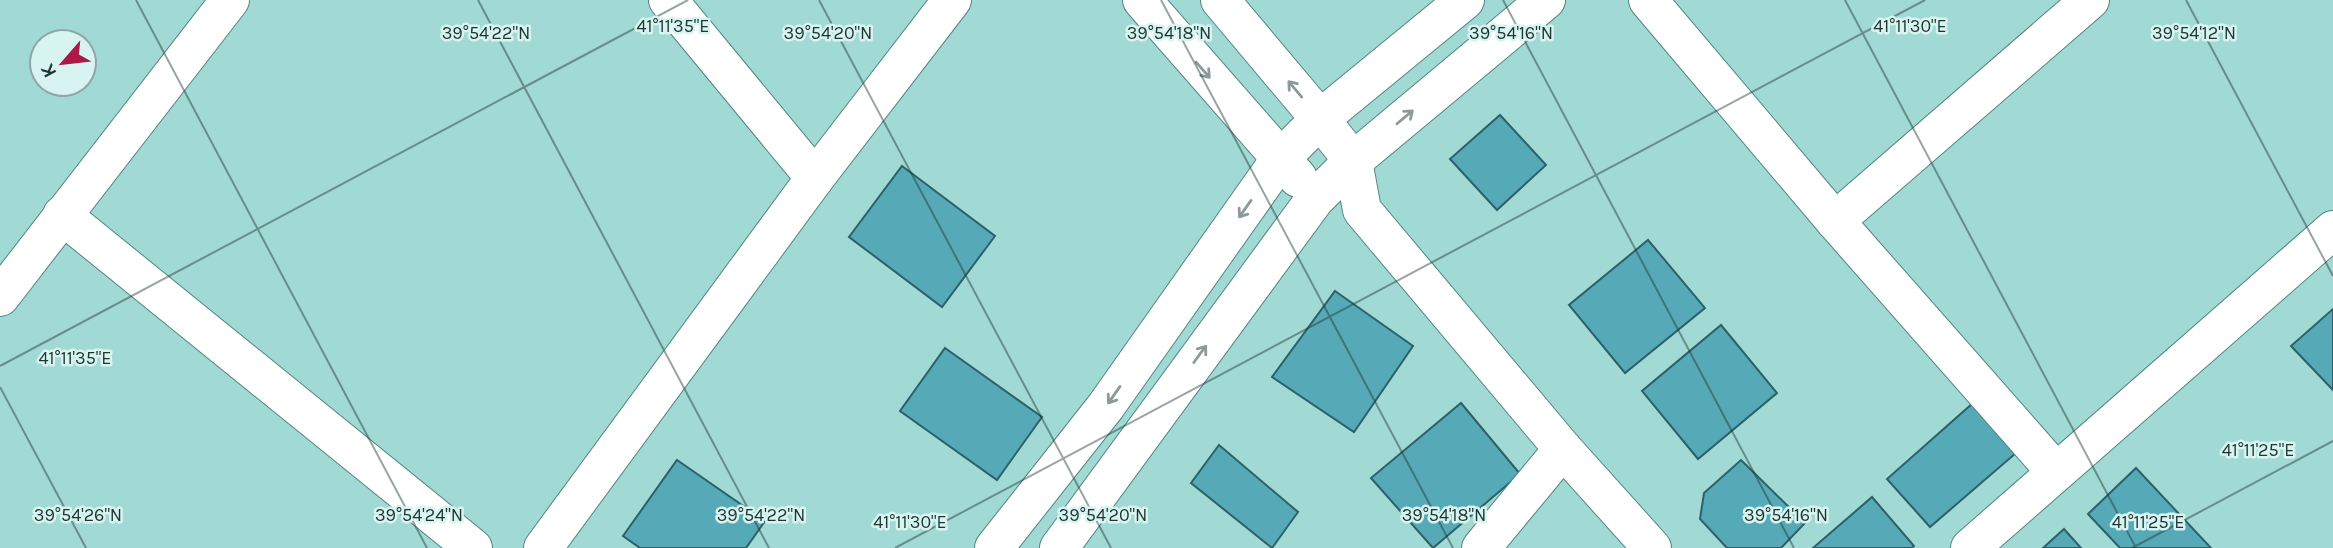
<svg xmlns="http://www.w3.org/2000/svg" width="2333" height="548" viewBox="0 0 2333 548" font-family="Karla,sans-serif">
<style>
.building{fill:#56a9b7;stroke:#2d616a;stroke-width:2}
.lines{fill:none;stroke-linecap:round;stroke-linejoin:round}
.minor-casing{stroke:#518682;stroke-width:40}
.minor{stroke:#fff;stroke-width:38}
.oneway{stroke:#8e9a99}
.ticks{fill:none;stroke:#1e3533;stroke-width:2;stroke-opacity:0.45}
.ticks-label{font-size:18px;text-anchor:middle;fill:#1e3533;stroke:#d8f4f1;stroke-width:5;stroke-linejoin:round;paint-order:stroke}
</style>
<rect width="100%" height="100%" fill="#a1d9d4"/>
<g class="building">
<path d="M1500 115 1546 165 1497 210 1450 159Z"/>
<path d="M902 166 995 236 942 307 849 237Z"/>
<path d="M1648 240 1705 308 1625 373 1569 305Z"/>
<path d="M1335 291 1413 346 1354 432 1272 377Z"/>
<path d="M2333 309V390L2291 346Z"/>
<path d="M1721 325 1777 393 1698 459 1642 391Z"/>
<path d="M945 348 1042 417 997 480 900 411Z"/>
<path d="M1461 403 1520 474 1433 548 1371 478Z"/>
<path d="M1973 403 2016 453 1930 527 1887 479Z"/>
<path d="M1219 445 1298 512 1272 548 1191 483Z"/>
<path d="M677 460 765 521 746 548H640L623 536Z"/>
<path d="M1741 460 1805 523 1781 548H1727L1700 519 1704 493Z"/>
<path d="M2136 468 2211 548H2120L2088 514Z"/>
<path d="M1872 497 1914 546 1912 548H1813Z"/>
<path d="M2064 529 2081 548H2043Z"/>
</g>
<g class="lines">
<g class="minor-casing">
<g id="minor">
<path d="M668 0 815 178"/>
<path d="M1142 0 1298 178"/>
<path d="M1220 0 1320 119 1353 161 1362 210 1563 449 1652 548"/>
<path d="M1648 0 1835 221 2056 472"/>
<path d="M62 215 473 548"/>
<path d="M1835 221 2090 0"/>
<path d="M0 297 230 0"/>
<path d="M543 548 815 178 952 0"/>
<path d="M994 548 1106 406 1281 158 1320 119 1465 0"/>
<path d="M1059 548 1315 199 1353 161 1546 0"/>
<path d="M1481 548 1563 449"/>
<path d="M1970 548 2333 230"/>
</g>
</g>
<use href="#minor" class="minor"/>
</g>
<defs><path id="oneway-shaft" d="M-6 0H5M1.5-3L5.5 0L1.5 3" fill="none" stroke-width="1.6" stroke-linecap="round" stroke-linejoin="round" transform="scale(1.75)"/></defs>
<g class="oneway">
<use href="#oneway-shaft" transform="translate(1203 70) rotate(49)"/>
<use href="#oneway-shaft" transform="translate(1295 89) rotate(-130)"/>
<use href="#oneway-shaft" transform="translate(1405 117) rotate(-40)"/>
<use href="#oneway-shaft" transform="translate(1245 209) rotate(125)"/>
<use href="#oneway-shaft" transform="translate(1200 354) rotate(-54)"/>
<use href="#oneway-shaft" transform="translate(1114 395) rotate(125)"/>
</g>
<path class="ticks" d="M136 0 427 548M478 0 769 548M819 0 1111 548M1161 0 1453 548M1503 0 1794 548M1845 0 2136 548M2186 0 2333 276M0 366 688 0M0 387 86 548M895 548 1925 0M2132 548 2333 441"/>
<g class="ticks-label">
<text x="673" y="32">41°11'35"E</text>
<text x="1910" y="32">41°11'30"E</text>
<text x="486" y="39">39°54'22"N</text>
<text x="1169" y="39">39°54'18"N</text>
<text x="1511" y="39">39°54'16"N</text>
<text x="828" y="39">39°54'20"N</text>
<text x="2194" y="39">39°54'12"N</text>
<text x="75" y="364">41°11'35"E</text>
<text x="2258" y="456">41°11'25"E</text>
<text x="78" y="521">39°54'26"N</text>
<text x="419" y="521">39°54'24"N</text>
<text x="761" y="521">39°54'22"N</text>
<text x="1103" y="521">39°54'20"N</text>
<text x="1444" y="521">39°54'18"N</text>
<text x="1786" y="521">39°54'16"N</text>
<text x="910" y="528">41°11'30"E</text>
<text x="2148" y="528">41°11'25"E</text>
</g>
<g transform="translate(63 63) rotate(242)"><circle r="33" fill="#d8f4f1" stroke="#8ea8a5" stroke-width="2"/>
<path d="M0-5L12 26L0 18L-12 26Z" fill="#ac1848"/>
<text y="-10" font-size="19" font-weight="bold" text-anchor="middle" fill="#1e3533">K</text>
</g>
</svg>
